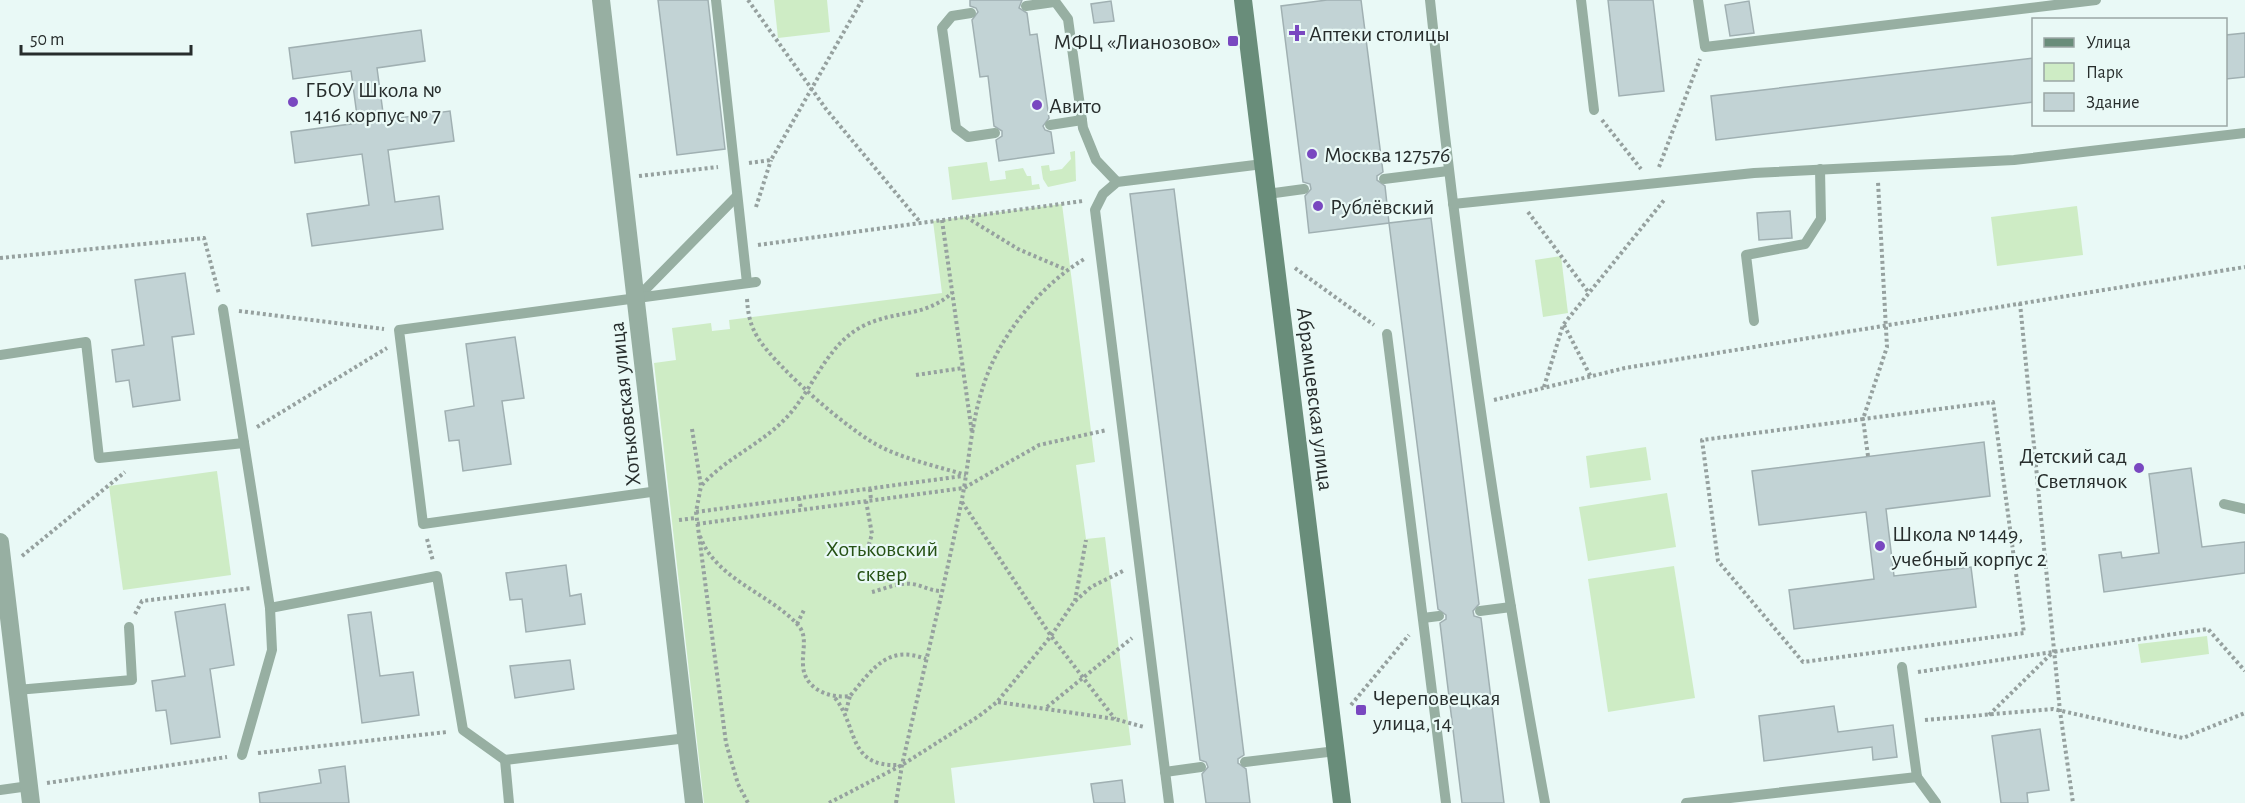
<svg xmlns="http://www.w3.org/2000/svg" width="2245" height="803" viewBox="0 0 2245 803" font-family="'Alegreya Sans',sans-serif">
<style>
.green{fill:#ceecc5}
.building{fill:#c2d3d5;stroke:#a0b0b2;stroke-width:1.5}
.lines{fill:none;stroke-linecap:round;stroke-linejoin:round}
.path{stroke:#96a19f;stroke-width:4;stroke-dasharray:3 3;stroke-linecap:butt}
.lane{stroke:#97afa2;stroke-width:10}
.street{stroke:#97afa2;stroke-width:18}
.secondary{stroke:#698d7a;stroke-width:18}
.poi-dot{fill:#7948c0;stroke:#e9f9f6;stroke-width:2}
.labels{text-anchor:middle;stroke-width:4.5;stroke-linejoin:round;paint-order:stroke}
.poi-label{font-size:22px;fill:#272d2c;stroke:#e9f9f6;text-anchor:start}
.street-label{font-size:22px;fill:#272d2c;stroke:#e9f9f6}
.park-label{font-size:22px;fill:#265215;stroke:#e9f9f6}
</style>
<rect width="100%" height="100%" fill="#e9f9f6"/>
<g class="green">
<path d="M774 0H827L830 32 778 38Z"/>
<path d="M1075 151 1076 181 1048 187 1043 179 1041 166 1049 165 1050 171 1062 169 1071 159 1070 152Z"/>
<path d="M987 162 990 181 1006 179 1005 171 1023 168 1027 176H1031L1032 185 1039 184 1040 189 952 200 948 167Z"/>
<path d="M1062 204 1095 462 1076 465 1086 539 1105 537 1131 745 951 768 955 803H704L654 363 676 360 672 328 711 323 712 331 730 329 729 320 942 293 933 221Z"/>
<path d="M2077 206 2083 255 1997 266 1991 217Z"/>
<path d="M1561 256 1568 313 1543 317 1535 260Z"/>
<path d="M1646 447 1651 480 1590 488 1586 456Z"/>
<path d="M217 471 231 575 123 590 109 486Z"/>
<path d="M1667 493 1676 547 1588 561 1579 507Z"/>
<path d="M1674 566 1695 698 1608 712 1588 579Z"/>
<path d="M2207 636 2209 654 2141 663 2138 644Z"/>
</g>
<g class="building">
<path d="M658 0H708L725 149 677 155Z"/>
<path d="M970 0H1022L1019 8 1027 13 1030 35 1037 34 1049 118 1043 126 1045 130 1051 132 1054 153 999 161 996 140 1002 136V131L994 126 988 76 980 77 972 20 978 12 976 8 970 6Z"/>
<path d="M1327 0H1361L1383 172 1377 176V180L1385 186 1389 223 1309 233 1305 196 1311 189 1310 184 1303 182 1281 6Z"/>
<path d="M1608 0H1653L1664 91 1619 96Z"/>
<path d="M1111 1 1114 21 1094 23 1091 4Z"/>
<path d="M1749 1 1754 33 1730 36 1725 5Z"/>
<path d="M421 30 425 61 377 68 384 120 450 111 454 141 388 150 395 202 439 196 443 229 312 246 307 214 369 205 362 154 295 163 291 132 358 123 351 71 293 79 289 48Z"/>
<path d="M2245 33V77L2226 79V35Z"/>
<path d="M2034 58V102L1716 140 1711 96Z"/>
<path d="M1174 189 1244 755 1238 759V763L1246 769 1250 803H1206L1202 774 1208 767 1206 762 1200 760 1159 426 1130 194Z"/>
<path d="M1790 211 1792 238 1759 240 1757 213Z"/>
<path d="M1431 218 1479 604 1473 611 1474 616 1481 618 1504 803H1462L1440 623 1446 619V615L1438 609 1389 223Z"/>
<path d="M185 273 194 334 172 337 180 400 133 407 129 380 116 382 112 350 144 345 135 280Z"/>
<path d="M515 337 524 398 502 401 511 464 463 471 459 440 449 441 445 411 474 406 466 344Z"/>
<path d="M1984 442 1990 496 1886 509 1894 576 1971 567 1976 607 1794 629 1789 590 1874 579 1866 512 1759 525 1752 471Z"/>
<path d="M2191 468 2202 547 2245 542V573L2104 592 2099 555 2121 552 2122 558 2159 553 2149 474Z"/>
<path d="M566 565 570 596 581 594 585 624 526 632 522 599 510 600 506 573Z"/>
<path d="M225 604 234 665 210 669 220 737 171 744 166 710 156 711 152 681 185 676 175 612Z"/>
<path d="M371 612 380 676 413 672 419 715 362 723 348 615Z"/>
<path d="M570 660 574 689 515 698 510 666Z"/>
<path d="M1834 706 1838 732 1893 725 1897 757 1873 760 1872 747 1764 761 1759 716Z"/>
<path d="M2040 729 2049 790 2027 793 2028 803H2001L1992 736Z"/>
<path d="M345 766 349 803H260L259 793 321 783 319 770Z"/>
<path d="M1122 780 1125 803H1094L1091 784Z"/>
</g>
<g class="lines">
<g class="path">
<path d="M748 0 826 109 920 222"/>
<path d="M1602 120 1641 169"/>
<path d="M749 163 771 160 862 0"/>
<path d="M1659 167 1700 59"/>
<path d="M639 176 718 167"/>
<path d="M756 207 771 160"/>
<path d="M1528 212 1589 293"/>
<path d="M966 217 1018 249 1067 270"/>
<path d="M942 220 972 433"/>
<path d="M758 245 1083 201"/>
<path d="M0 258 204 238 219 294"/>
<path d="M1295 268 1374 325"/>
<path d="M747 299C748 314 750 325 758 338 777 368 851 433 883 448 908 460 939 467 966 475"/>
<path d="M2020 303 2060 711 2073 803"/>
<path d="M239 311 384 329"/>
<path d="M1564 325 1591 377"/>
<path d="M916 375 963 368"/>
<path d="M1544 387 1563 325 1665 199"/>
<path d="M1494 400 1625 368 2245 267"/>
<path d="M257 427 387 348"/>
<path d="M692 429 701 486 696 512 726 743 738 784 748 803"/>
<path d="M1868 456 1863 419 1993 402 2024 633 1803 662 1718 561 1702 440 1863 419 1887 347 1878 182"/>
<path d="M702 485C726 458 762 444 787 417 814 388 826 345 863 326 894 310 924 318 952 293"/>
<path d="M870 489 871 500"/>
<path d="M799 498 801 509"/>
<path d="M866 501 872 534 866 554"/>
<path d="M962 502 1051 636 1115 719"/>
<path d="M696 512 963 476"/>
<path d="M679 520 696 518"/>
<path d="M697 524 964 488 1039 445 1107 430"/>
<path d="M700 536C715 579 769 593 798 625 808 636 802 651 803 664 803 689 830 699 850 696 872 670 887 644 926 659"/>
<path d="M427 539 433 561"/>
<path d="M22 556 125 472"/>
<path d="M872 592C884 589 899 582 912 584 922 585 930 591 941 591"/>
<path d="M1075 601 1086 540"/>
<path d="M135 614 142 601 251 588"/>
<path d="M797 624 805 608"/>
<path d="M1918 672 2208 629 2245 671"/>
<path d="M835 698C858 726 847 767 898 765"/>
<path d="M998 702 1115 719 1144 727"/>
<path d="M1351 705 1409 635"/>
<path d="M1047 707 1132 638"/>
<path d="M846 711 850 696"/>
<path d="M1989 715 2054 651"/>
<path d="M1925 720 2053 709 2183 738 2245 713"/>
<path d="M258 753 447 732"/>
<path d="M47 783 227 757"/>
<path d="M829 803 902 765 979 716 997 702 1051 636 1074 602 1091 587 1125 570"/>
<path d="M896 803 902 765C922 677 944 588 962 499 969 463 971 423 983 387 998 337 1041 284 1086 258"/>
</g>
<g class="lane">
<path d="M716 0 747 283"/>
<path d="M1054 0 1068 19 1083 128 1096 160 1117 182"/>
<path d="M1430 0C1458 269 1496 537 1545 803"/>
<path d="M1581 0 1594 110"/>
<path d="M1698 0 1705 47 2096 0"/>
<path d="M1026 6 1054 2"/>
<path d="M971 13 952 16 942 28 956 128 968 137 995 133"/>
<path d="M1050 125 1082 120"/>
<path d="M1384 179 1448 171"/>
<path d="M1267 194 1304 189"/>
<path d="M1453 204 1754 173 2014 160 2245 133"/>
<path d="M637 298 737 196"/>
<path d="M223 309 270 608 272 650 242 755"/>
<path d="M1754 321 1746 255 1805 244 1821 219 1820 169"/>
<path d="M1387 334 1446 803"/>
<path d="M0 355 86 342 99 458 244 443"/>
<path d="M658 491 423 524 399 330 756 282"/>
<path d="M2224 504 2245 509"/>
<path d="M270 608 437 576 463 730 505 760"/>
<path d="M1480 611 1511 607"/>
<path d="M1423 618 1439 616"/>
<path d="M1902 667 1917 777"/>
<path d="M17 690 132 680 129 627"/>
<path d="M1245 762 1336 751"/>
<path d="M1165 772 1201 767"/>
<path d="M0 790 29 786"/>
<path d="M509 803 505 760 687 738"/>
<path d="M1169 803 1095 210 1103 194 1117 182 1263 164"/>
<path d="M1686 803 1917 777 1936 803"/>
</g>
<g class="street">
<path d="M601 0 694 803"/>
<path d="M0 542 31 803"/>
</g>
<path class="secondary" d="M1243 0 1342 803"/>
</g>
<g class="poi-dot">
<path d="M1294 24h6v6h6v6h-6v6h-6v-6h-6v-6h6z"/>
<rect x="1227" y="35" width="12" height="12" rx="3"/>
<circle cx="293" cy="102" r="6"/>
<circle cx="1037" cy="105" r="6"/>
<circle cx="1312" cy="154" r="6"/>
<circle cx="1318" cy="206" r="6"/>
<circle cx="2139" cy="468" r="6"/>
<circle cx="1880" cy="546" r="6"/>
<rect x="1355" y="704" width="12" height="12" rx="3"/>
</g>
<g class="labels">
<g class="poi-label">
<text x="1309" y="41">Аптеки столицы</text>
<text x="1221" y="49" text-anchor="end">МФЦ «Лианозово»</text>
<text x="305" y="97">ГБОУ Школа №<tspan x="305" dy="25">1416 корпус № 7</tspan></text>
<text x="1049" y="113">Авито</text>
<text x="1324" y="162">Москва 127576</text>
<text x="1330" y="214">Рублёвский</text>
<text x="2127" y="463" text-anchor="end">Детский сад<tspan x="2127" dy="25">Светлячок</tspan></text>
<text x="1892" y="541">Школа № 1449,<tspan x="1892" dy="25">учебный корпус 2</tspan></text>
<text x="1373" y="705">Череповецкая<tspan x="1373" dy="25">улица, 14</tspan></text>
</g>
<g class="street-label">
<text transform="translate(1316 399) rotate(83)" y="8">Абрамцевская улица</text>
<text transform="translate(624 404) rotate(-96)" y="8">Хотьковская улица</text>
</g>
<g class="park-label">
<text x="882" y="556">Хотьковский<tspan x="882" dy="25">сквер</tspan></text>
</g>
</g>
<rect x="2032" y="18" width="195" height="108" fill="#e9f9f6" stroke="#9ba7a5" stroke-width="1.5"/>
<rect x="2044" y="38" width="30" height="9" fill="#698d7a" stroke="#9ba7a5" stroke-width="1.5"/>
<text x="2086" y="48" font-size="18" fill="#272d2c">Улица</text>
<rect x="2044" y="63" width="30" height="18" fill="#ceecc5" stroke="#9ba7a5" stroke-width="1.5"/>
<text x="2086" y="78" font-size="18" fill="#272d2c">Парк</text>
<rect x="2044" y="93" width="30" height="18" fill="#c2d3d5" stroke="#9ba7a5" stroke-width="1.5"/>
<text x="2086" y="108" font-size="18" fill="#272d2c">Здание</text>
<path d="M21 45v9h170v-9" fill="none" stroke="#272d2c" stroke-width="3"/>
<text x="30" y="45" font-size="18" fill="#272d2c" stroke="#e9f9f6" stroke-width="4.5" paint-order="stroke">50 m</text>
</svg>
